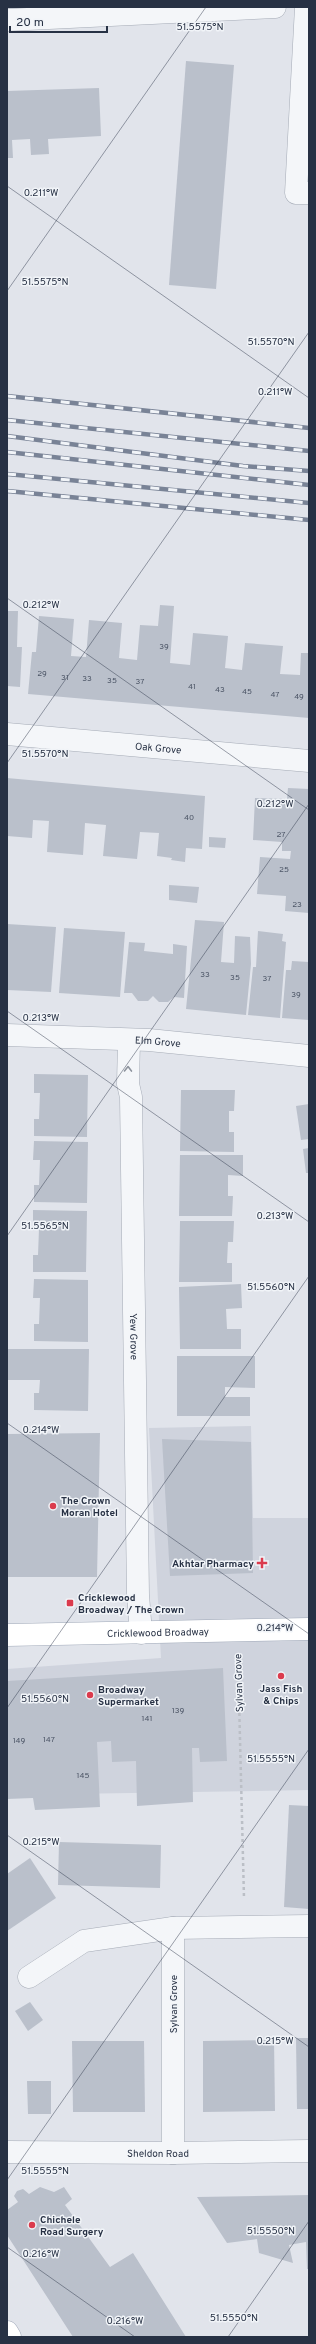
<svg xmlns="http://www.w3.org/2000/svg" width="316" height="2344" viewBox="0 0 316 2344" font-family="Overpass,sans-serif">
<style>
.built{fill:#cfd3dd}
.building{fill:#bac0cb}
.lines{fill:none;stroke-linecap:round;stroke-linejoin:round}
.minor-casing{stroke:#a5abb6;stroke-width:23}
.major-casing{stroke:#9fa8b8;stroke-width:23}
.path{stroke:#bbbfc6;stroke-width:2.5;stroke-dasharray:3 3;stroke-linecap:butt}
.minor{stroke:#f4f6f9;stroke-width:22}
.major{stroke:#fff;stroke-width:22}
.rail-casing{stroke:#798396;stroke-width:4.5}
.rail{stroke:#f1f4f8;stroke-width:3;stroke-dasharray:9;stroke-linecap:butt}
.oneway{stroke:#8e949e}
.ticks{fill:none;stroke:#273144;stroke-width:1;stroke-opacity:0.45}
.poi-dot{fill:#db3b4d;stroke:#f1f4f8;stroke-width:1.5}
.labels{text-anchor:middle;stroke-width:3;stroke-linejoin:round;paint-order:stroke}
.number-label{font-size:8px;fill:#4c5566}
.street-label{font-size:10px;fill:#273144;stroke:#f1f4f8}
.poi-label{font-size:10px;font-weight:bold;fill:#273144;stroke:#f1f4f8;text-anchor:start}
.ticks-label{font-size:10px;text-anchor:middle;fill:#273144;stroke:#f1f4f8;stroke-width:3;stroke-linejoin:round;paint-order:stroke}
</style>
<rect width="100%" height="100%" fill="#e1e4eb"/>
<path class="built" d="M251 1426 253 1518H309V1790L7 1795V1669L161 1658 149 1428Z"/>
<g class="building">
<path d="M186 61 234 65 216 289 169 285Z"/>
<path d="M99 88 101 136 48 139 49 154 31 155 30 139 12 140 13 158H7V91Z"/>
<path d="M160 605 174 606 170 663 190 665 193 633 228 636 225 668 242 670 245 643 283 646 280 674 300 675 301 653H309V718L28 694 32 652H36L39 616 74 619 71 656 86 657 89 620 122 623 119 658 137 660 140 625 158 626Z"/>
<path d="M7 611H18L17 647H22L20 687 7 686Z"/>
<path d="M7 778 205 796 202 849 186 848 185 862 171 860 172 858 157 856 159 833 140 832 137 859 103 856 106 825 85 823 83 855 47 852 49 821 33 820 32 838 7 836Z"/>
<path d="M288 788 309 789V913L285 911 286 896 257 894 260 857 290 859 291 851H282V842L253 840 255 798 287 799Z"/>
<path d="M209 837 226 838 225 848 209 847Z"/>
<path d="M169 885 199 887 197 903 169 900Z"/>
<path d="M195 920 224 922 221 962 234 963 235 936 250 937 251 964 246 1015 186 1009Z"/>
<path d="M7 924 56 927 51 992 7 990Z"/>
<path d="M64 928 125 932 120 997 59 993Z"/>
<path d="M258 931 283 934 282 941 286 942 280 1018 248 1015 253 967H256Z"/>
<path d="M129 942 145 943 144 951 173 954V944L187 946 184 998 174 997 168 1002H159L153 996 148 1001H138L132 993H124Z"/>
<path d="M292 961 309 962V1020L282 1018 286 970H291Z"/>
<path d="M34 1074 88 1075 87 1137 34 1136V1119H39L40 1093H34Z"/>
<path d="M181 1090H235L234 1111H229V1132H234V1152L180 1151Z"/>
<path d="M309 1104V1139L301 1140 296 1106Z"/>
<path d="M34 1141 88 1142 87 1203 34 1202V1185H39L40 1160H33Z"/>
<path d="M309 1148V1173H306L303 1149Z"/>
<path d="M180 1155H243V1176L228 1175V1196H233L232 1216H179Z"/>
<path d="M33 1210 87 1211 86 1272H33V1255H38L39 1229H33Z"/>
<path d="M180 1221H234L233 1242H228L227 1263H232V1282H179Z"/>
<path d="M34 1279 88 1280V1342L34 1341V1324H39L40 1298H33Z"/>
<path d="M241 1284 242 1308 226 1309 227 1329H241V1349H180L179 1287Z"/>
<path d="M7 1349H89L88 1411 34 1410V1393H39L40 1380H7Z"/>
<path d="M177 1356H255V1388L225 1387V1397H250V1416H177Z"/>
<path d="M100 1433 97 1577H7V1434Z"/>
<path d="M162 1439 251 1442 253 1573 170 1576Z"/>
<path d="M223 1668 227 1761 200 1762 199 1748H192L193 1802 137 1806 136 1761 112 1762 111 1741 97 1742 100 1807 35 1810 33 1798 7 1799V1681Z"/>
<path d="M289 1805 309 1806V1909L284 1907Z"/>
<path d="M59 1842 161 1845 160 1888 58 1885Z"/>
<path d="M30 1858 56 1898 7 1931V1874Z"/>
<path d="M30 2002 43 2020 28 2031 15 2011Z"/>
<path d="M296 2038H309V2109H297Z"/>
<path d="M274 2040 275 2111 203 2112V2041Z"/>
<path d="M72 2041H144L145 2112H73Z"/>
<path d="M27 2081H51V2114H28Z"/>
<path d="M40 2187 54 2192 64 2187 72 2199 65 2205 110 2267 133 2253 186 2337H73L7 2235V2210L18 2202 14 2196 17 2191 23 2189 29 2194Z"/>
<path d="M309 2195V2269H307L306 2242 289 2245 293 2263 259 2253 257 2239 227 2243 197 2197Z"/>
</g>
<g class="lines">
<g class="minor-casing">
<g id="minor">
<path d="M306 7 296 193H309"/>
<path d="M7 20 275 7"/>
<path id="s1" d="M7 734 309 761"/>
<path id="s2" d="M7 1035 149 1040 309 1056"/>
<path id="s3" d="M129 1040 128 1084 131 1097 138 1595 141 1633"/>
<path d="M29 1977 84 1941 173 1928 309 1926"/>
<path id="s4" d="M7 2152 173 2153 309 2151"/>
<path d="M173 2153V1928"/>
</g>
</g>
<g class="major-casing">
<g id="major">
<path id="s5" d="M7 1635 309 1629"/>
<path d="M7 2332 10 2337"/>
</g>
</g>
<path class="path" d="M238 1659 244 1898"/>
<use href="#minor" class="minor"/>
<use href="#major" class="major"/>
<g class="rail-casing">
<g id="rail">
<path d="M7 396 309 428"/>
<path d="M7 420 309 451"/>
<path d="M7 436 243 466 309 471"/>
<path d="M7 452 309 485"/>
<path d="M7 474 309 503"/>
<path d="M7 491 309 520"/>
</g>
</g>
<use href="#rail" class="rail"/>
</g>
<defs><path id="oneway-chevron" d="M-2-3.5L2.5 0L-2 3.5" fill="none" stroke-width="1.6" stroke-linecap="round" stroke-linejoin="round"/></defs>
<use class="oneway" href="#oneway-chevron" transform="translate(128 1069) rotate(-89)"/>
<path class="ticks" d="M7 186 309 398M7 291 206 7M7 598 309 810M7 763 309 332M7 1011 309 1222M7 1236 309 804M7 1423 309 1634M7 1708 309 1276M7 1835 309 2047M7 2180 309 1749M7 2247 135 2337M228 2337 309 2221"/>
<g class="poi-dot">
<circle cx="53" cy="1506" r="4"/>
<path d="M260 1557h4v4h4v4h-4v4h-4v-4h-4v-4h4z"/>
<rect x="66" y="1599" width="8" height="8" rx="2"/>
<circle cx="281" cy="1676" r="4"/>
<circle cx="90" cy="1695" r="4"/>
<circle cx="32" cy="2225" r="4"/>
</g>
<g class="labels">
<g class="number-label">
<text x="164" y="649">39</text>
<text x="42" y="676">29</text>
<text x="65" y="680">31</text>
<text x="87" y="681">33</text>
<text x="112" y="683">35</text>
<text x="140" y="684">37</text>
<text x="192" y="689">41</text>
<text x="220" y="692">43</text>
<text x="247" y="694">45</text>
<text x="275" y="697">47</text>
<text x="299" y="699">49</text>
<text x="189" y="820">40</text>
<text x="281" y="837">27</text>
<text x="284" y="872">25</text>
<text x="297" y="907">23</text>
<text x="205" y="977">33</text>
<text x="235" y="980">35</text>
<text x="267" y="981">37</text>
<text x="296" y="997">39</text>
<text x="178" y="1713">139</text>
<text x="147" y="1721">141</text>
<text x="49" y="1742">147</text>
<text x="19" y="1743">149</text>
<text x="83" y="1778">145</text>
</g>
<g class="street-label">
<text dy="4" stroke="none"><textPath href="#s1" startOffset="152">Oak Grove</textPath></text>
<text dy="4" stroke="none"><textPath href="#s2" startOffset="151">Elm Grove</textPath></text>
<text dy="4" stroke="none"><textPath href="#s3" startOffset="297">Yew Grove</textPath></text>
<text dy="4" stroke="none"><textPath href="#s5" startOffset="151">Cricklewood Broadway</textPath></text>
<text transform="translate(238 1683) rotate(-92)" y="4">Sylvan Grove</text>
<text transform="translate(173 2004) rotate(-90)" y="4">Sylvan Grove</text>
<text dy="4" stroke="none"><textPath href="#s4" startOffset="151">Sheldon Road</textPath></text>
</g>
<g class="poi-label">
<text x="61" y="1504">The Crown<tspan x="61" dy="12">Moran Hotel</tspan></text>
<text x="254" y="1567" text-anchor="end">Akhtar Pharmacy</text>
<text x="78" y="1601">Cricklewood<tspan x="78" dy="12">Broadway / The Crown</tspan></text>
<text x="281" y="1692" text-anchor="middle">Jass Fish<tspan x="281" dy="12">&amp; Chips</tspan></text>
<text x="98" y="1693">Broadway<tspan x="98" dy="12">Supermarket</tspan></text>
<text x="40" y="2223">Chichele<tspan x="40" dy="12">Road Surgery</tspan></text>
</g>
</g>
<g class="ticks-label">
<text x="200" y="30">51.5575°N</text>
<text x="41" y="196">0.211°W</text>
<text x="45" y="285">51.5575°N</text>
<text x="271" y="345">51.5570°N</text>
<text x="275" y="395">0.211°W</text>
<text x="41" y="608">0.212°W</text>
<text x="45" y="757">51.5570°N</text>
<text x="275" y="807">0.212°W</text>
<text x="41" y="1021">0.213°W</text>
<text x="275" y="1219">0.213°W</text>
<text x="45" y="1229">51.5565°N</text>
<text x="271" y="1290">51.5560°N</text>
<text x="41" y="1433">0.214°W</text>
<text x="275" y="1631">0.214°W</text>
<text x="45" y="1702">51.5560°N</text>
<text x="271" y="1762">51.5555°N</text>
<text x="41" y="1845">0.215°W</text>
<text x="275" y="2044">0.215°W</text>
<text x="45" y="2174">51.5555°N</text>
<text x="271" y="2234">51.5550°N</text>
<text x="41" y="2257">0.216°W</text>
<text x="234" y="2321">51.5550°N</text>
<text x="125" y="2324">0.216°W</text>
</g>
<rect width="316" height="2344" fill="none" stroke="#273144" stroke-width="16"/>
<path d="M10 26v6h97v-6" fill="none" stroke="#273144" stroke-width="2"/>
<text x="16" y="26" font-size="12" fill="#273144" stroke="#f1f4f8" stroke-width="3" paint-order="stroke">20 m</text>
</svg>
